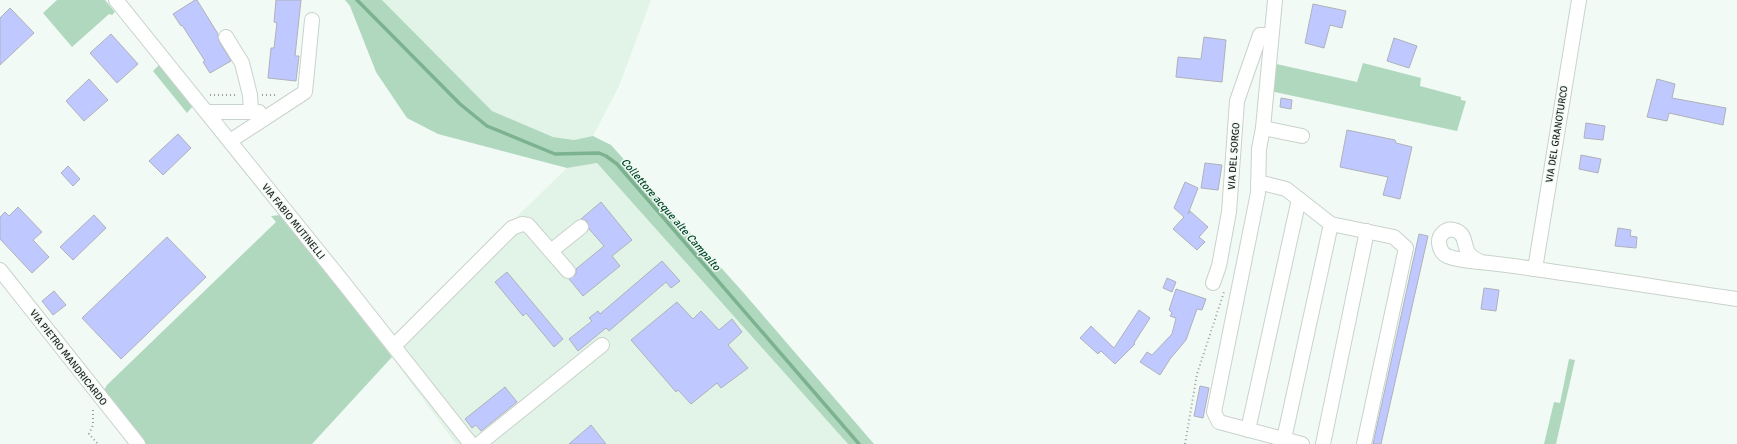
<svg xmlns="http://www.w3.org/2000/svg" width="1737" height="444" viewBox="0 0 1737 444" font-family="Signika,sans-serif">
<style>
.built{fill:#e2f3e7}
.green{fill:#b0d8be}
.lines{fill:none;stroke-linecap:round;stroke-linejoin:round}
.stream{stroke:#7cb290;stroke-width:3.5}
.building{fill:#c0c9ff;stroke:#afb1ba}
.minor-casing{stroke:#c9d2cb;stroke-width:16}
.path{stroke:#99a09c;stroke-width:2;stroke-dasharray:1 3;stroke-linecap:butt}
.minor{stroke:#fff;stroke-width:14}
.labels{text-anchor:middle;stroke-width:3;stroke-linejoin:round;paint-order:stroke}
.street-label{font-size:10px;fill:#1d201e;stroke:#f1faf4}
.water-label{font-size:11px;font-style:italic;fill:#004727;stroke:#f1faf4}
</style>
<rect width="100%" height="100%" fill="#f1faf4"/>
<g class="built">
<path d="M382 0H651L619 86 593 136 574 140 553 137 492 111Z"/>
<path d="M597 163 848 444H456L392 357 502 231 567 168Z"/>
</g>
<g class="green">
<path d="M57 0H105L115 12 112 15 109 14 72 47 43 13Z"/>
<path d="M345 0H382L492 111 553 137 574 140 593 136 611 145 742 291 874 444H848L597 163 567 168 438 134 407 118 376 72 350 6Z"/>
<path d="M139 40 142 41 193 106 187 113 153 71 159 65Z"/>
<path d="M1272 63 1357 82 1363 63 1421 78 1420 86 1461 97V100L1466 101 1457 131 1270 91Z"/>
<path d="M281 215 392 357 312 444H146L104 390 107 385 276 222 271 216Z"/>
<path d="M1569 359 1575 360 1556 444H1544L1554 402 1560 403Z"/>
</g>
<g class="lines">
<path class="stream" d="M357 0 460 104 487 126 555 154 599 153 606 156 617 164 859 444"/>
</g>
<g class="building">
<path d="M195 0H197L218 34 219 41 231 61 210 73 203 62 205 61 182 25 181 26 173 14Z"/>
<path d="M276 0H301L295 56H299L296 81 268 78 271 48H274L277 23 274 22Z"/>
<path d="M1313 4 1346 11 1342 28 1330 25 1324 48 1305 43Z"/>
<path d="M10 8 34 33 0 65V18Z"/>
<path d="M111 34 138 64 117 83 90 53Z"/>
<path d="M1204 37 1226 40 1222 82 1176 77 1178 57 1201 59Z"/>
<path d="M1394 38 1417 46 1409 68 1387 61Z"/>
<path d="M89 79 108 100 84 121 66 101Z"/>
<path d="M1657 79 1675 84 1672 98 1726 108 1723 125 1669 113 1667 121 1647 117Z"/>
<path d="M1281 98 1292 100 1291 109 1280 107Z"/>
<path d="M1586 123 1605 126 1603 140 1584 138Z"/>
<path d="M1347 130 1395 140 1396 143 1412 147 1400 199 1383 195 1388 177 1340 167Z"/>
<path d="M178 134 191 148 163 175 149 161Z"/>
<path d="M1581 155 1601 159 1598 173 1579 169Z"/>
<path d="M1205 163 1222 165 1218 190 1201 188Z"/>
<path d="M68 166 80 179 73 186 61 173Z"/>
<path d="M1185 182 1198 188 1188 214 1190 211 1208 227 1199 237 1205 242 1197 250 1173 229 1184 217 1174 208Z"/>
<path d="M601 202 632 240 612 256 620 266 583 296 569 279 576 274V269L604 246 589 229 587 221 581 219Z"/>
<path d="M18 207 42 232 33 240 49 257 32 273 0 239V217L5 212 9 216Z"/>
<path d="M94 215 106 228 73 260 60 247Z"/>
<path d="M1618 228 1631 230 1630 236 1637 237 1636 248 1615 246Z"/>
<path d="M1419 234 1428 236 1381 444H1373Z"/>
<path d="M167 237 206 277 121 359 82 318Z"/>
<path d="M662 261 680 281 671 288 666 282 609 331 606 328 578 351 569 339 592 321 589 318 598 311 600 314Z"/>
<path d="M507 272 563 339 554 347 526 313 523 316 495 282Z"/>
<path d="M1167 278 1176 282 1172 292 1163 288Z"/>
<path d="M1484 288 1499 290 1496 311 1481 309Z"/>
<path d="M1176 289 1206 299 1202 310 1197 309 1186 340 1170 359 1160 375 1140 362 1147 352 1152 355 1172 334 1176 318 1170 316 1172 313 1169 310Z"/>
<path d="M54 291 66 305 53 315 42 301Z"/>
<path d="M677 302 693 319 701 311 719 330 732 319 742 332 728 345 748 368 721 388 717 383 691 404 678 390 676 392 631 340Z"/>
<path d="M1139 310 1150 318 1134 343 1135 344 1115 364 1101 351 1098 354 1080 338 1091 326 1114 348Z"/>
<path d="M1200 386 1209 388 1203 418 1194 416Z"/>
<path d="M505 387 517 402 481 431 476 425 472 428 465 419Z"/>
<path d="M591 425 606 444H569Z"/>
</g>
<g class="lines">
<g class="minor-casing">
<g id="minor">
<path d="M116 0 343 282 471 444"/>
<path d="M1275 0 1263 128 1302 136"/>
<path d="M226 37 242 63 250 95 251 112"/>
<path d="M207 112H259"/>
<path d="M1263 128 1259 149 1258 193 1214 412 1219 422 1302 444"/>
<path d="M230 141 305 92 312 20"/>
<path d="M1258 182 1286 189 1331 224 1394 237 1406 248 1364 444"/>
<path d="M551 251 581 227"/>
<path d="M1481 262C1477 260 1472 258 1469 254 1463 246 1467 233 1454 230 1450 229 1446 230 1443 233 1436 239 1439 252 1447 256 1457 260 1469 261 1480 262 1498 264 1516 266 1534 269 1602 278 1669 289 1737 299"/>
<path d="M1535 269 1579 0"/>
<path d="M0 270 138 444"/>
<path d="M1213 283 1219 266 1229 212 1237 101 1260 35H1265"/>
<path d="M394 346 512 228 522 224 528 225 568 271"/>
<path d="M1248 430 1299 199"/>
<path d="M1284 439 1331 224"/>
<path d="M479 444 602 345"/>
<path d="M1323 444 1367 231"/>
</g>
</g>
<g class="path">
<path d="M210 95H237"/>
<path d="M262 95H275"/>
<path d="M93 410V425L89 434 98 444"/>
<path d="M1185 444 1197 374 1224 292"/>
</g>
<use href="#minor" class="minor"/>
</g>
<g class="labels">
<g class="street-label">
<text transform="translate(1556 134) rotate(-81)" y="4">VIA DEL GRANOTURCO</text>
<text transform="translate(1233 156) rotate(-86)" y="4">VIA DEL SORGO</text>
<text transform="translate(294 221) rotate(51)" y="4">VIA FABIO MUTINELLI</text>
<text transform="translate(69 357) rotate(52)" y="4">VIA PIETRO MANDRICARDO</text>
</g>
<g class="water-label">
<text transform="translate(671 214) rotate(49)" y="4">Collettore acque alte Campalto</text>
</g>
</g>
</svg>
